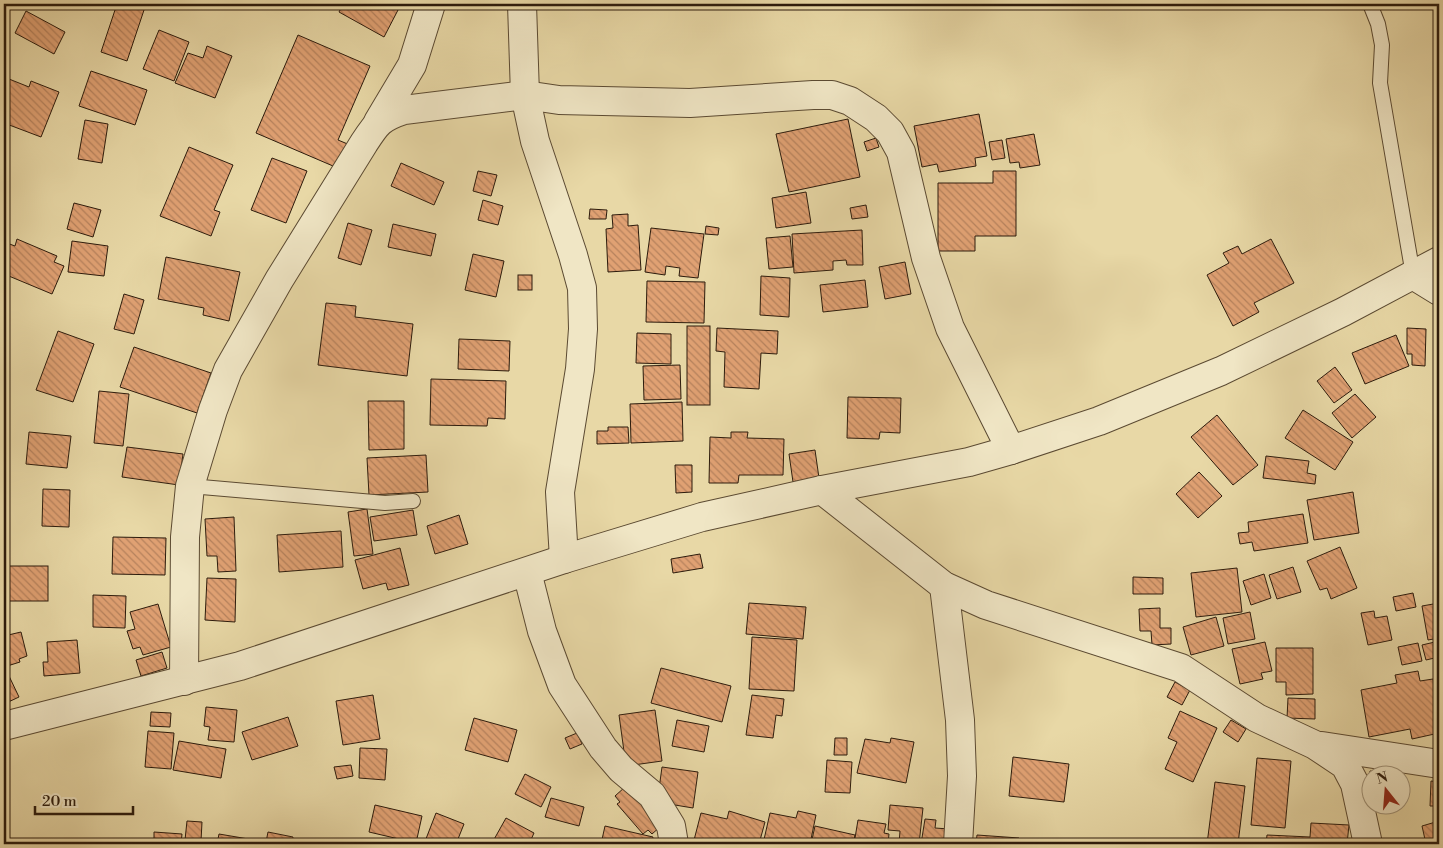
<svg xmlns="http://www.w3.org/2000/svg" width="1443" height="848" viewBox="0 0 1443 848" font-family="'Libre Bodoni',serif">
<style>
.building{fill:url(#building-back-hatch);stroke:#2c1b0c}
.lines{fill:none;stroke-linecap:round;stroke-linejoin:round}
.lane-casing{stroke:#5b4a32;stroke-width:16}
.street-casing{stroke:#5b4a32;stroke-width:30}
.lane{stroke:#f0e6c5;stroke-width:14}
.street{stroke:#f0e6c5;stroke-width:28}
</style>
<defs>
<pattern id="building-back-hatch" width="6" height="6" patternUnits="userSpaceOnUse" patternTransform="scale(1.25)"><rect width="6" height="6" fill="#e0a173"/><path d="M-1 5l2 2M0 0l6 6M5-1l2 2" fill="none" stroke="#b6825d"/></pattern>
</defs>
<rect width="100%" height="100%" fill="#e8d8a6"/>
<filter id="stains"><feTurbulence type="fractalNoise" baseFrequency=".004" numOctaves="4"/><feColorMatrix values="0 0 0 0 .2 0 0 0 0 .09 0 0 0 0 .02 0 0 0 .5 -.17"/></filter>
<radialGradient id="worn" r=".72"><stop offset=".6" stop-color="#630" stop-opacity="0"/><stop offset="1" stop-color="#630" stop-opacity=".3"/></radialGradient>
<g class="building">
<path d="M117 4H146L127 61 101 52Z"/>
<path d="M343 4H386L398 10 384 37 339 12Z"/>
<path d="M26 11 65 32 54 54 15 33Z"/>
<path d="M159 30 189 42 174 81 143 69Z"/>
<path d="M298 35 370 66 338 140 350 145 340 169 256 133Z"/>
<path d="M207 46 232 56 215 98 175 83 188 53 203 58Z"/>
<path d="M91 71 147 90 135 125 79 106Z"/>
<path d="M4 77 29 87 31 81 59 92 41 137 4 123Z"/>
<path d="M979 114 987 156 975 158 976 166 939 172 937 164 922 167 914 126Z"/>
<path d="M848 119 860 177 789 192 776 134Z"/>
<path d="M85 120 108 124 102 163 78 159Z"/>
<path d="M1034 134 1040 165 1020 168 1019 162 1010 163 1006 139Z"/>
<path d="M876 138 879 147 867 151 864 142Z"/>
<path d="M1002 140 1005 158 992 160 989 142Z"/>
<path d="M189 147 233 165 214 210 220 212 211 236 160 216Z"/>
<path d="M272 158 307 171 286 223 251 210Z"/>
<path d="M401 163 444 182 434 205 391 186Z"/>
<path d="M478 171 497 175 491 196 473 191Z"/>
<path d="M993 171H1016V236H975V251H938V183H993Z"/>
<path d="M806 192 811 223 776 228 772 198Z"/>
<path d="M483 200 503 206 498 225 478 220Z"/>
<path d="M74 203 101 210 93 237 67 229Z"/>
<path d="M866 205 868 217 852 219 850 208Z"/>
<path d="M590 209 607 210 606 219H589Z"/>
<path d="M628 214V226L638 225 641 270 608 272 606 229 613 228 612 215Z"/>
<path d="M348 223 372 230 361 265 338 258Z"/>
<path d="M393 224 436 234 431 256 388 247Z"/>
<path d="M706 226 719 228 718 235 705 234Z"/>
<path d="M651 228 704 234 698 278 679 276 680 268 666 266 665 275 645 272Z"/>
<path d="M862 230 863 265H847L846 260 833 261V270L794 273 792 234Z"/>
<path d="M790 236 793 267 769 269 766 238Z"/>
<path d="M17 239 57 256 54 262 64 266 52 294 4 274V242L15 246Z"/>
<path d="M1271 239 1294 283 1254 303 1259 312 1233 326 1207 275 1229 263 1223 253 1238 246 1242 254Z"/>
<path d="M72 241 108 246 104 276 68 272Z"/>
<path d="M473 254 504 261 496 297 465 290Z"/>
<path d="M166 257 240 272 229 321 203 315 204 308 158 299Z"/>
<path d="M905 262 911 294 885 299 879 267Z"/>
<rect x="518" y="275" width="14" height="15"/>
<path d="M761 276 790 278 789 317 760 315Z"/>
<path d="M865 280 868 307 823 312 820 285Z"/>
<path d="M647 281 705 282 704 323 646 322Z"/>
<path d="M124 294 144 300 134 334 114 329Z"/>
<path d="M326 303 356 306 355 317 413 324 407 376 318 365Z"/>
<rect x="687" y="326" width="23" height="79"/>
<path d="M717 328 778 331 777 354 761 353 759 389 724 387 725 352 716 351Z"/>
<path d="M1407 328 1426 329 1425 366 1412 365V354H1407Z"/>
<path d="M58 331 94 344 73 402 36 390Z"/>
<path d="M637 333 671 334V364L636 363Z"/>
<path d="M1396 335 1409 366 1365 384 1352 353Z"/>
<path d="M459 339 510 341 509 371 458 369Z"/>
<path d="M134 347 211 373 197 413 120 387Z"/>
<path d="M680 365 681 399 644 400 643 366Z"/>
<path d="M1335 367 1352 390 1334 403 1317 381Z"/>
<path d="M431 379 506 381 505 419 488 418 487 426 430 425Z"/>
<path d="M99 391 129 394 123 446 94 443Z"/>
<path d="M1355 394 1376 417 1352 438 1332 413Z"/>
<path d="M848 397 901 398 900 433 880 432 879 439 847 438Z"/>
<path d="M368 401H404V449L369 450Z"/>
<path d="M682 402 683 441 631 443 630 404Z"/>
<path d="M1303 410 1353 442 1335 470 1285 438Z"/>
<path d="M1217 415 1258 465 1233 485 1191 437Z"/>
<path d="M608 427H628L629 443 597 444V431H608Z"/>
<path d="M29 432 71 436 67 468 26 464Z"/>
<path d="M731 432H748L747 438 784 439 783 475H739L738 483H709L710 437 731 438Z"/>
<path d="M127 447 183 454 179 485 122 477Z"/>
<path d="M815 450 819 478 793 482 789 454Z"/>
<path d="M426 455 428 492 369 495 367 458Z"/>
<path d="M1266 456 1309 461 1307 473 1316 475 1315 484 1263 478Z"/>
<path d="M675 465H692V492L676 493Z"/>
<path d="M1199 472 1222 496 1198 518 1176 494Z"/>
<path d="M43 489 70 490 69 527 42 526Z"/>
<path d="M1353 492 1359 533 1314 540 1307 500Z"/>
<path d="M367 509 373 554 354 556 348 512Z"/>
<path d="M413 510 417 535 374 541 370 517Z"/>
<path d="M1303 514 1308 543 1254 551 1252 542 1240 544 1238 533 1249 532 1248 522Z"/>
<path d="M459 515 468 544 435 554 427 526Z"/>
<path d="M234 517 236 571 218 572 217 556H207L205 519Z"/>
<path d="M341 531 343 567 279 572 277 535Z"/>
<path d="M113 537 166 538 165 575 112 574Z"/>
<path d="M1340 547 1357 588 1331 599 1327 588 1320 590 1307 561Z"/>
<path d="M400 548 409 585 388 590 386 583 363 589 355 560Z"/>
<path d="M700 554 703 568 673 573 671 559Z"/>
<rect x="4" y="566" width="44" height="35"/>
<path d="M1293 567 1301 592 1277 599 1269 575Z"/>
<path d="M1237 568 1242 612 1196 617 1191 573Z"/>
<path d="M1264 574 1271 598 1251 605 1243 581Z"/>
<path d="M1133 577 1163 578V594H1133Z"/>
<path d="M207 578 236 579 235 622 205 620Z"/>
<path d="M1413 593 1416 607 1396 611 1393 597Z"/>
<path d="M93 595 126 596 125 628 93 627Z"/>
<path d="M749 603 806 607 803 639 746 634Z"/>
<path d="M1439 603V638L1428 640 1422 606Z"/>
<path d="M158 604 171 647 143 655 140 647 133 649 127 631 135 629 130 612Z"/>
<path d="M1160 608V628H1171V644L1152 645 1151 631H1140L1139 609Z"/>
<path d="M1374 611 1375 618 1387 616 1392 640 1368 645 1361 613Z"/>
<path d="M1250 612 1255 639 1228 644 1223 618Z"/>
<path d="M1216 617 1224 646 1191 655 1183 627Z"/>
<path d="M21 632 27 656 19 659 20 662 4 667V636Z"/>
<path d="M752 637 797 640 794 691 749 689Z"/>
<path d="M77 640 80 673 44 676 43 662H48L47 642Z"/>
<path d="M1439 641V657L1426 660 1422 645Z"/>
<path d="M1265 642 1272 671 1261 673 1263 679 1240 684 1232 649Z"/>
<path d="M1418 643 1422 661 1402 665 1398 647Z"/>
<path d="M1276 648H1313V694L1286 695V682H1276Z"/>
<path d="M162 652 167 668 141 676 136 660Z"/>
<path d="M661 668 731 686 722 722 651 703Z"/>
<path d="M1418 671 1420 681 1433 679 1439 714V733L1412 739 1410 729 1369 737 1361 690 1397 683 1395 675Z"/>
<path d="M9 676 19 697 4 704V678Z"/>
<path d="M1175 682 1190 690 1182 705 1167 697Z"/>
<path d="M373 695 380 739 343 745 336 701Z"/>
<path d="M752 695 784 699 782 716 776 715 773 738 746 735Z"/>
<path d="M1288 698 1315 699V719L1287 718Z"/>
<path d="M206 707 237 710 234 742 208 740 210 727 204 726Z"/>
<path d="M655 710 662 761 626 766 619 715Z"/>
<path d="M1180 711 1217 728 1193 782 1165 769 1177 742 1168 738Z"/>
<path d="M151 712 171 713 170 727 150 726Z"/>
<path d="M288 717 298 746 252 760 242 732Z"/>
<path d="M474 718 517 730 508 762 465 750Z"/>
<path d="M677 720 709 726 704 752 672 746Z"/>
<path d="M1231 720 1246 729 1238 742 1223 732Z"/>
<path d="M148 731 174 733 171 769 145 767Z"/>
<path d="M577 733 582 744 570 749 565 738Z"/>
<path d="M835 738H847V755H834Z"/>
<path d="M891 738 914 742 906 783 857 773 865 739 890 743Z"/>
<path d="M179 741 226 749 221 778 173 770Z"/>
<path d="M360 748 387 749 385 780 359 778Z"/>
<path d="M1013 757 1069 764 1064 802 1009 796Z"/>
<path d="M1257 758 1291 761 1285 828 1251 825Z"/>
<path d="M827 760 852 762 850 793 825 792Z"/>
<path d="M351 765 353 776 337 779 334 767Z"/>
<path d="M662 767 698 772 693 808 663 803 659 789Z"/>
<path d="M1370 771 1394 772 1393 776H1370V802L1367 801Z"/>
<path d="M525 774 551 787 541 807 515 794Z"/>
<path d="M1431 781 1439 782V806H1430Z"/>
<path d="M1215 782 1245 786 1238 844H1207Z"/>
<path d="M625 787 659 817 661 826 652 834 648 830 643 834 617 804 620 802 615 796Z"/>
<path d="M551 798 584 807 579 826 545 817Z"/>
<path d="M375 805 422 816 416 843 369 832Z"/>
<path d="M890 805 923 808 919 844H899L900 831 888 830Z"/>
<path d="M729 811 765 822 759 844H693L701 813 727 819Z"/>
<path d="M798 811 816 815 810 844H763L770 813 796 818Z"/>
<path d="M436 813 464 824 456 844H424Z"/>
<path d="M506 818 534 833 529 844 492 843Z"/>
<path d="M925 819 936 820 935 828 949 829 947 844H921Z"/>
<path d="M858 820 886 824 884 833 889 834 888 844H854Z"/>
<path d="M187 821 202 822 201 841 185 840Z"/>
<path d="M1439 821V844H1426L1422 826Z"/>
<path d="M1311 823 1349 825 1347 844H1266L1267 835 1310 837Z"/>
<path d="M605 826 653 837 651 844H601Z"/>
<path d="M815 826 855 835 853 844H811Z"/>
<path d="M154 832 182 834 181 844H154Z"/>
<path d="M268 832 293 837 292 844H217L219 834 266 842Z"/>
<path d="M977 835 1019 838 1018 844H976Z"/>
</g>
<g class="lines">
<g class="lane-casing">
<g id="lane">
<path d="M1370 4 1378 24 1382 45 1380 83 1413 275"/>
<path d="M190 486 385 503 413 501"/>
</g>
</g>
<g class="street-casing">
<g id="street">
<path d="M522 4 525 95 535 141 573 255 582 288 583 329 580 369 560 492 564 559"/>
<path d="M378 122 412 65 431 4"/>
<path d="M1413 275 1439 291"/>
<path d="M822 490 944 586 986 605 1181 668 1257 718 1315 745 1345 765 1355 784 1368 844"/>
<path d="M527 572 542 631 562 685 603 748 621 769 652 795 671 826 674 844"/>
<path d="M944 586 960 720 962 776 958 844"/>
<path d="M184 681 185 537 190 486 213 410 228 370 279 280 364 143C377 123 380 118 404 110L525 95 559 100 690 103 813 95H832L850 101 876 118 890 132 901 152 926 258 950 328 1011 450"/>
<path d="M4 726 240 666 564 559 702 517 822 490 969 462 1011 450 1099 421 1221 371 1343 312 1439 261"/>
<path d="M1322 746 1439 764"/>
</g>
</g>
<use href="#lane" class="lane"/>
<use href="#street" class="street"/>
</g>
<rect width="1443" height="848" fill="none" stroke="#e8d8a6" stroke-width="20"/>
<rect x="5" y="5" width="1433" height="838" fill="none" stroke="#2c1b0c" stroke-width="2.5"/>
<rect x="10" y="10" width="1423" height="828" fill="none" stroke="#2c1b0c"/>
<g transform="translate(1386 790) rotate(343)"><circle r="24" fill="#f0e6c5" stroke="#a2957b"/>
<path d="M0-4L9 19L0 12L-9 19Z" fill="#8f2418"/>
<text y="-8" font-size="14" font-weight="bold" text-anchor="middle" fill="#2c1b0c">N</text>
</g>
<path d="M35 806v8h98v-8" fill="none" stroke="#2c1b0c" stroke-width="2.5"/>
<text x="42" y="806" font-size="15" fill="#2c1b0c" stroke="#f0e6c5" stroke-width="4" paint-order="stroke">20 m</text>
<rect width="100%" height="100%" filter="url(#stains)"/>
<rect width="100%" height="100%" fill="url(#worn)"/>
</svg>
